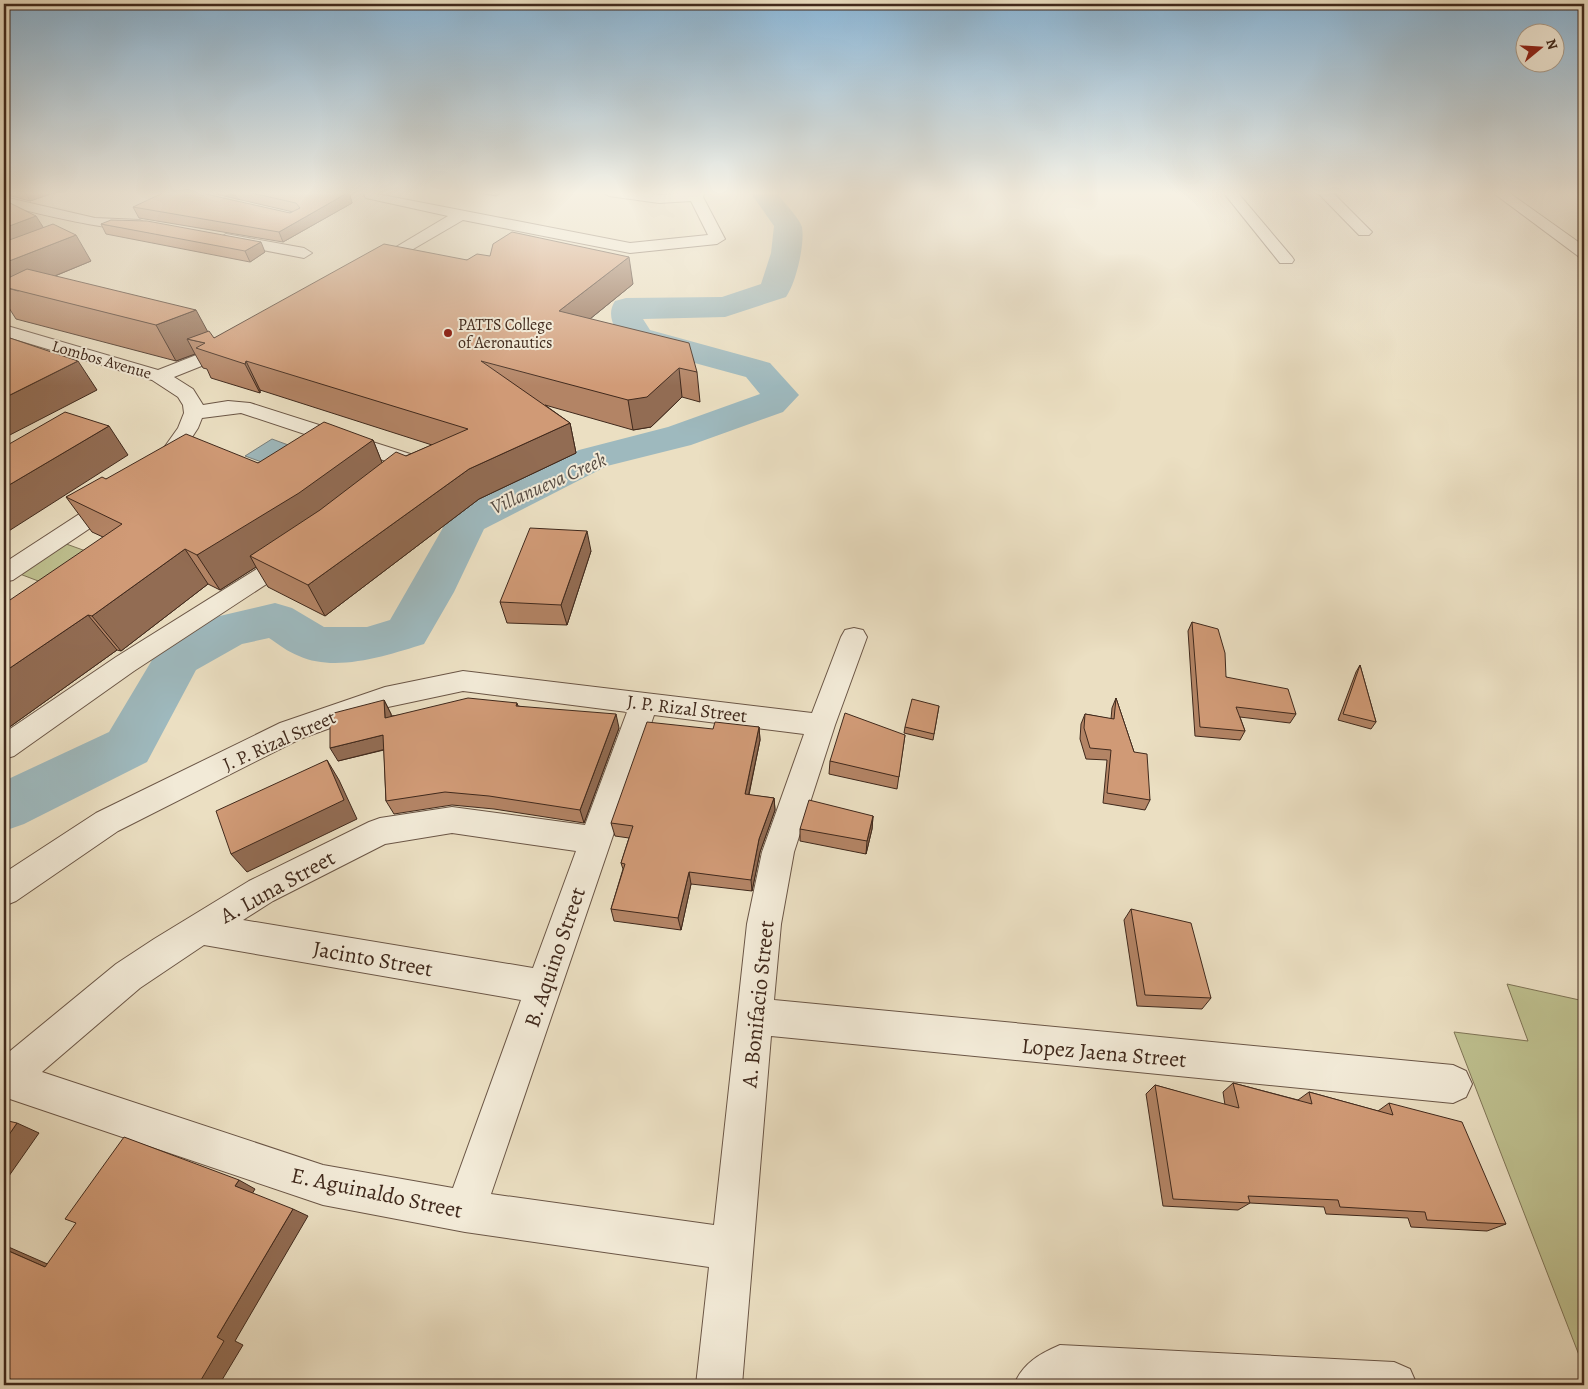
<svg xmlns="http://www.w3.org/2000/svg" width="1588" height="1389" viewBox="0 0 1588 1389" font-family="Alegreya,serif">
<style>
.green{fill:#bec08f;stroke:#7f7456}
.water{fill:#9eb9be;stroke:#787f7d}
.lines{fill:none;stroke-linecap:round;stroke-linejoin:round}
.river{fill:#9eb9be;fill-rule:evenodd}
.minor-casing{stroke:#6b5646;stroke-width:2}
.minor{fill:#f2ead7;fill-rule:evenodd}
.wall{fill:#b38465;stroke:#40291c}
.shaded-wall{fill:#926c53;stroke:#40291c}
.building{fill:#d09a76;stroke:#40291c}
.poi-dot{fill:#8f2418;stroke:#f2ead7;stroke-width:2}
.labels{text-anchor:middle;stroke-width:4;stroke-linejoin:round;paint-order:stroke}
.far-poi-label{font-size:16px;fill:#40291c;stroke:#f2ead7;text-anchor:start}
.far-street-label{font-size:16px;fill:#40291c;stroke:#f2ead7}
.street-label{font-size:19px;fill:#40291c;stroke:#f2ead7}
.water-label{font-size:20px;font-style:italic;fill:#584d44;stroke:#f2ead7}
.near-street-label{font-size:22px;fill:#40291c;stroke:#f2ead7}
</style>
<rect width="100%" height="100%" fill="#ebdfc2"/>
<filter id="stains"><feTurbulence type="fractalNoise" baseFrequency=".004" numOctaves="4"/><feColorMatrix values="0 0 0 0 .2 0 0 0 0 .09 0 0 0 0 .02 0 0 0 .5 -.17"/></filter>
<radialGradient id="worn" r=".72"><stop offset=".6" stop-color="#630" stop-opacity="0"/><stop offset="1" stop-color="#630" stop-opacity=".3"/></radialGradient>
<g class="green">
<path d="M58 541 119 563 75 595 12 571Z"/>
<path d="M1507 984 1584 1001V1368L1454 1032 1528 1041Z"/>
</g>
<path class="water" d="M272 439 318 456 292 473 245 456Z"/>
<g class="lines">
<path class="river" d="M750 192H776C782 200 800 219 802 227 805 244 796 283 786 297L725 317 643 319 650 330 770 363 799 395 783 412 691 445 607 466 484 529 454 592 424 644C388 655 336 673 299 656 288 652 278 644 269 638L242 644 196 670 147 762 24 824 4 831V781L109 732 161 645 211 618 275 603 292 608 324 627H367L390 620 452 512 579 450 668 427 760 394 746 377 625 344C616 331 605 316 615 301L626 298 722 297 761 284 771 253 774 226Z"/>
<g class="minor-casing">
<g id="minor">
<path d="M367 192 630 243 708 235 691 201 659 203 609 196 602 192H637L659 195 705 192 703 197 725 239 717 244 630 253 463 220 372 273 366 271 364 268 366 265 448 216 366 198 364 195Z"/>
<path d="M1223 192H1237L1292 257 1294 260 1292 263H1280Z"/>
<path d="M1317 192H1332L1372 232 1369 235H1359Z"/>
<path d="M1492 192H1508L1584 246V258L1578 256Z"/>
<path d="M4 197 95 218 140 220 147 224C136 240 25 210 4 205Z"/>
<path d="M226 234 304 248 312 253 304 258 221 242 218 239Z"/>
<path d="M4 325 158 370 227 343H239L242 347 239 351 174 377 193 389 203 405 228 401 250 403 426 459 429 464 426 469 418 470 410 469 241 413 202 418 198 428 170 471 162 472 154 471 151 466 178 428 184 413 183 405 178 397 152 380 4 336Z"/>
<path d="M115 494 123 496 126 501 123 506 13 580 4 582V563L107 496Z"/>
<path d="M292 549 300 552 304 557 300 562 134 671 14 756 4 759V733L116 657 284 552Z"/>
<path d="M854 628 863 630 867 637 835 725 794 852 781 924 774 1000 1453 1065 1466 1071 1472 1084 1466 1097 1453 1103 771 1036 742 1385H696L709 1267 465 1232 323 1205 4 1097V1056L116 964 154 939 249 881 369 822 380 818 452 807 585 825 627 712 463 691 388 707 300 739 118 831 16 901 4 906V873L96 813 280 723 385 687 463 671 812 713 841 637 845 630ZM654 715 804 734 762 852 747 924 714 1225 491 1194ZM452 833 576 851 533 968 243 920 273 901 385 844ZM204 945 521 1000 453 1188 323 1165 42 1072 140 988Z"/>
<path d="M1060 1345 1394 1362 1410 1369 1417 1385H1014C1022 1364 1039 1354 1060 1345Z"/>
</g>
</g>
<use href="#minor" class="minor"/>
</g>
<g class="wall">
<path d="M4 192H56L30 201 4 194Z"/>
<path d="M207 192H349L352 203 283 242 139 218 133 207 290 213 293 212Z"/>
<path d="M473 192H503L496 196Z"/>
<path d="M4 200 91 261 55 276 207 331 214 338 467 260 633 284 590 319 697 372 700 402 682 397 651 427 633 430 545 405 570 423 576 453 479 499 325 616 268 587 256 567 220 590 208 584 121 651 117 650 4 731 103 537 92 532 66 497 106 479 258 463 373 440 382 463 406 456 432 445 260 390V393L211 378 207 369 203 368 195 354 176 361 16 319 4 300Z"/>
<path d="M101 224 265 252 250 262 106 234Z"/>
<path d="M591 551 567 625 507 623 500 602Z"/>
<path d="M1192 622 1226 677 1296 714 1290 723 1240 717 1245 731 1240 740 1195 736 1188 631Z"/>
<path d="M1360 665 1376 722 1371 729 1338 720 1356 672Z"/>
<path d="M1116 698 1150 800 1145 810 1103 803 1107 760 1086 759 1080 739 1081 724 1085 714 1111 719 1112 708Z"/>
<path d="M384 700 391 714V716L517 703 518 706 619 728 584 823 494 809 452 805 394 814 386 801 384 750 338 761Z"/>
<path d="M939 706 933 740 904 733 905 727Z"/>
<path d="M759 727 760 740 749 795 774 798 775 810 760 852 752 891 691 884 681 930 614 921 611 909 623 869 621 863 629 838 615 836 611 823 713 729Z"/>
<path d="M905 735 897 789 829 774 830 761Z"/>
<path d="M873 816 872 829 866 854 800 841V829Z"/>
<path d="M1131 909 1211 998 1202 1009 1137 1006 1124 920Z"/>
<path d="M1233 1083 1298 1100 1309 1092 1378 1111 1389 1103 1506 1224 1487 1231 1411 1227 1408 1218 1326 1214 1324 1207 1250 1203 1238 1210 1163 1206 1146 1094 1155 1085 1225 1105 1223 1092Z"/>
</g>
<g class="shaded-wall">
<path d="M25 192H56L30 201Z"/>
<path d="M349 192 352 203 283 242 279 232Z"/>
<path d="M495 192H503L496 196Z"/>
<path d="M36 216 52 241 4 261V228Z"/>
<path d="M76 235 91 261 18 291 4 287V263Z"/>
<path d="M261 242 265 252 250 262 245 251Z"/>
<path d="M629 257 633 284 564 340 559 311Z"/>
<path d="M196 310 215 345 187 339 195 354 176 361 156 325Z"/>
<path d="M78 361 97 390 4 438V398Z"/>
<path d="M246 361 260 390V393L245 364Z"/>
<path d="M679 368 682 397 651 427 633 430 628 400Z"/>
<path d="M570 423 576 453 479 499 325 616 308 585 469 469Z"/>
<path d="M109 426 128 455 4 534V488Z"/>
<path d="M373 440 387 475 250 556 256 567 220 590 197 555Z"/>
<path d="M587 531 591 551 567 625 561 605Z"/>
<path d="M185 549 208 584 121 651 92 616Z"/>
<path d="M88 615 117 650 4 731V672Z"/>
<path d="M384 700 391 714 392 731 385 718Z"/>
<path d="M616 714 619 728 584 823 580 810Z"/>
<path d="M759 727 760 740 746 807 745 794Z"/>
<path d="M383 735 390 748 338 761 330 748Z"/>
<path d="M327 760 339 780 357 819 247 872 231 854Z"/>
<path d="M774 798 775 810 760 852 752 891 751 880 759 839Z"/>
<path d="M873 816 872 829 866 854 867 841Z"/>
<path d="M689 872 691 884 681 930 678 918Z"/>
<path d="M17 1123 39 1133 4 1183V1142Z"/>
<path d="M239 1180 255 1189 252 1194 235 1186Z"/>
<path d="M293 1209 308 1216 235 1341 243 1345 219 1385H198L217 1337Z"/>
<path d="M4 1245 68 1273 45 1267 4 1249Z"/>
</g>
<g class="building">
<path d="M165 192H197L290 213 300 208 296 203 247 192H349L279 232 133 207Z"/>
<path d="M4 200 36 216 4 228Z"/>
<path d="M111 220 147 221 261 242 245 251 101 224Z"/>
<path d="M53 224 76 235 4 263V242Z"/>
<path d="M512 232 629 257 559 311 689 343 697 372 679 368 647 397 628 400 481 361 570 423 469 469 308 585 250 556 320 510 396 452 406 456 468 429 246 361 245 364 196 348 205 343 187 339 209 331 214 338 384 244 467 260 477 254 490 256 493 244Z"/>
<path d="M27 269 196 310 156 325 4 287V280Z"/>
<path d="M4 336 78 361 4 398Z"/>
<path d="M65 412 109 426 4 488V447Z"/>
<path d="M324 422 373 440 299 493 197 555 185 549 92 616 88 615 4 672V604L122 524 66 497 102 477 106 479 186 434 258 463Z"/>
<path d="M530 528 587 531 561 605 500 602Z"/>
<path d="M1192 622 1218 629 1225 653 1226 677 1288 689 1296 714 1236 707 1245 731 1200 727Z"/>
<path d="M1360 665 1376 722 1343 714Z"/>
<path d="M468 698 517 703 516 706 616 714 580 810 489 796 445 792 386 801 383 735 330 748V714L384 700 385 718Z"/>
<path d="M1116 698 1134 752 1147 754 1150 800 1107 793 1111 750 1090 748 1084 728 1085 714 1114 719Z"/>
<path d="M912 699 939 706 934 734 905 727Z"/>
<path d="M845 713 905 735 899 777 830 761Z"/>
<path d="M647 722 713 729 715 722 759 727 745 794 774 798 759 839 751 880 689 872 678 918 611 909 625 864 621 863 633 826 611 823Z"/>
<path d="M327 760 344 800 231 854 216 811Z"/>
<path d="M809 800 873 816 867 841 800 829Z"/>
<path d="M1131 909 1191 923 1211 998 1145 995Z"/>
<path d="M1233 1083 1312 1104 1309 1092 1393 1115 1389 1103 1462 1122 1506 1224 1427 1220 1425 1212 1340 1207 1338 1200 1248 1196 1250 1203 1173 1199 1155 1085 1239 1108Z"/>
<path d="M4 1120 17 1123 4 1142Z"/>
<path d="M124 1137 239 1180 235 1186 293 1209 217 1337 224 1341 198 1385H23L4 1376V1249L45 1267 76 1223 65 1219Z"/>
</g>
<linearGradient id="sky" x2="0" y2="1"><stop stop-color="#8ab6d7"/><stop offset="0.5" stop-color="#f6f1e4"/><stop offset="1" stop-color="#f6f1e4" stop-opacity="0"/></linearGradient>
<rect width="1588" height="386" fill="url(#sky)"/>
<circle class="poi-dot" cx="448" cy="333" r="5"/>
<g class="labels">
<g class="far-poi-label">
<text x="458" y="330">PATTS College<tspan x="458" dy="18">of Aeronautics</tspan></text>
</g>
<g class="far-street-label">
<text transform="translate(102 359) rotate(16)" y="6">Lombos Avenue</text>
</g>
<g class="street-label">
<text transform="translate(687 708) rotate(7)" y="7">J. P. Rizal Street</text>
<text transform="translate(279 740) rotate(-24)" y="7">J. P. Rizal Street</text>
</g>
<g class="water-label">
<text transform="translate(548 483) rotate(-24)" y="7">Villanueva Creek</text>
</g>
<g class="near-street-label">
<text transform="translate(277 886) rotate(-29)" y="8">A. Luna Street</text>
<text transform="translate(554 957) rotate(-71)" y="8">B. Aquino Street</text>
<text transform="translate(373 958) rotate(10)" y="8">Jacinto Street</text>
<text transform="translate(757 1004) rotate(-84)" y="8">A. Bonifacio Street</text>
<text transform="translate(1104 1052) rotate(5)" y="8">Lopez Jaena Street</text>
<text transform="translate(377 1192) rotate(12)" y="8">E. Aguinaldo Street</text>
</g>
</g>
<rect width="1588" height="1389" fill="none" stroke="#ebdfc2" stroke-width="20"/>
<rect x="5" y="5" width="1578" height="1379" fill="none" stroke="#40291c" stroke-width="2.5"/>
<rect x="10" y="10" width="1568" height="1369" fill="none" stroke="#40291c"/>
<g transform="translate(1540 48) rotate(72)"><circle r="24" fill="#f2ead7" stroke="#ab9d8c"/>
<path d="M0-4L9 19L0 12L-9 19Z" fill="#8f2418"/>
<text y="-8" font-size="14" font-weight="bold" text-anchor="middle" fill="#40291c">N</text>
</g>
<rect width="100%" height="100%" filter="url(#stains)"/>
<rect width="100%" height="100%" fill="url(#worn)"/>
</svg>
